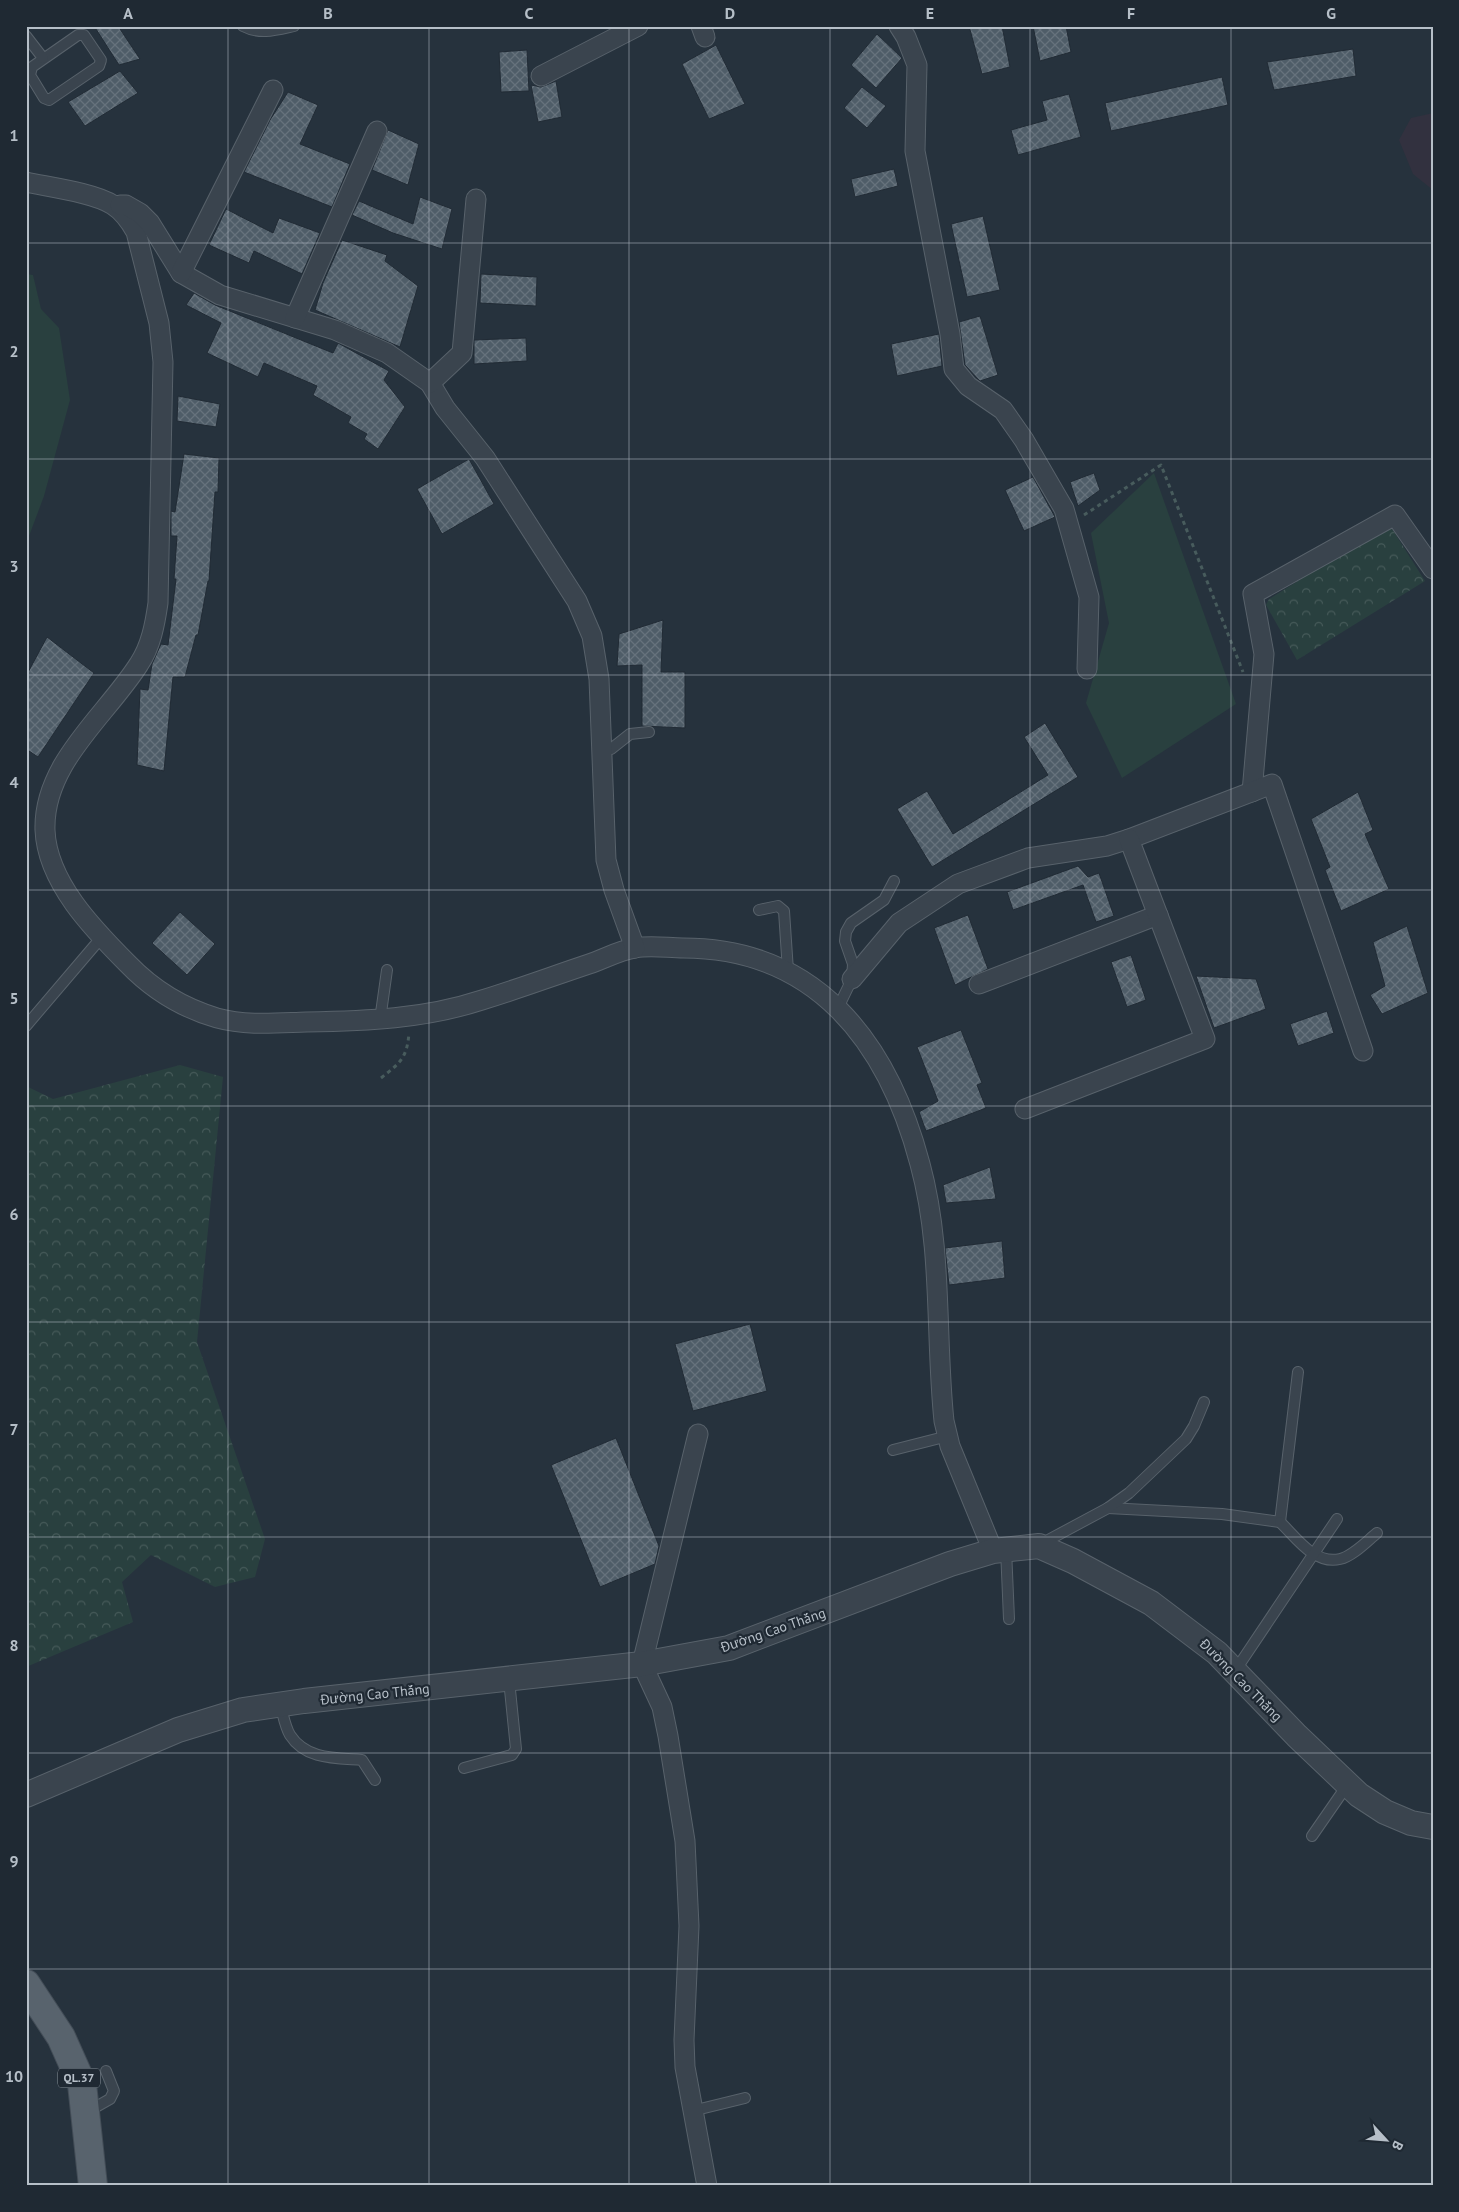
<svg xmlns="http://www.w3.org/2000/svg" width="1459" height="2212" viewBox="0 0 1459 2212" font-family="'PT Sans',sans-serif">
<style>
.medical{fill:#32313f}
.green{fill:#29403f}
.forest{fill:url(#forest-crowns)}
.building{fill:url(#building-cross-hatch);stroke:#212b35}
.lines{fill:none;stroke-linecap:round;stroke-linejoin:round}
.service-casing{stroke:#58626b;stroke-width:12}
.minor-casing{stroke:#58626b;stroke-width:21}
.tertiary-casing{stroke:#58626b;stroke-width:26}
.primary-casing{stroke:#434d57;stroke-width:30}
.path{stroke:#485c5d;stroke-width:3;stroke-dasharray:4 4;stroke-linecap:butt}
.service{stroke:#3a444e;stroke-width:10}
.minor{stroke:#3a444e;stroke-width:19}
.tertiary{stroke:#3a444e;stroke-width:24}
.primary{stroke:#58636d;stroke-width:28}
.grid{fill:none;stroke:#b6bfc8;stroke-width:1;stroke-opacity:0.55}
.labels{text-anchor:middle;stroke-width:4.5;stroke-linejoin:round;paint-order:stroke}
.shield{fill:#1f2933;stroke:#89929b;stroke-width:1}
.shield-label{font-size:12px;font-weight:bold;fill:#b6bfc8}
.street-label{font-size:14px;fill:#b6bfc8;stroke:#1f2933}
.neatline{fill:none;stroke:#b6bfc8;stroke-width:2}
.grid-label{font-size:16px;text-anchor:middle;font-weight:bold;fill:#b6bfc8}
</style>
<defs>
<pattern id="forest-crowns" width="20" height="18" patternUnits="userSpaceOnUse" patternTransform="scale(1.25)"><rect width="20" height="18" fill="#29403f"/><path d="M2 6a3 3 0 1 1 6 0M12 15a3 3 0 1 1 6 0" fill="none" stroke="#465a59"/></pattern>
<pattern id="building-cross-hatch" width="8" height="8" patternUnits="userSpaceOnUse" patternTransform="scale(1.25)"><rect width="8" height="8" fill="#4f5d68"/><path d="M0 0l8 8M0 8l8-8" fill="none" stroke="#66727c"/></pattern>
</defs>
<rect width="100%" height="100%" fill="#26323d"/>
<path class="medical" d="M1433 113V190L1413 174 1399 140 1411 118Z"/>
<g class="green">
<path d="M26 274 33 275 41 309 59 328 70 400 44 496 26 544Z"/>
<path d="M1154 473 1236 704 1122 778 1086 703 1109 623 1091 533Z"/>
</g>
<g class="forest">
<path d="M1389 524 1425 581 1297 660 1266 605 1269 599Z"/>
<path d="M180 1065 223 1077 197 1342 265 1539 255 1577 215 1587 151 1555 122 1582 133 1622 26 1667V1086L53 1099Z"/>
</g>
<g class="building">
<path d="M94 26H118L140 59 119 65Z"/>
<path d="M969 26H1002L1010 67 982 74Z"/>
<path d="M1033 26H1066L1071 52 1040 61Z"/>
<path d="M877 34 902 58 876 88 851 65Z"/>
<path d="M716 45 745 104 709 119 682 64Z"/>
<path d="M1353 49 1356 76 1274 90 1267 62Z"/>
<path d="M527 50 529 91 501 92 499 52Z"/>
<path d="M120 71 138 93 85 126 68 102Z"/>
<path d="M1222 77 1228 105 1111 131 1105 103Z"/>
<path d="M556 81 562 117 538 122 531 85 541 87Z"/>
<path d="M862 87 886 106 867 128 844 108Z"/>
<path d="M288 92 318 105 300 144 350 164 332 207 244 172 270 120Z"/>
<path d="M1069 94 1081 137 1018 155 1011 130 1047 120 1042 101Z"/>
<path d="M388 130 419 144 408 185 372 170Z"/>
<path d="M894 169 898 186 855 197 851 179Z"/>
<path d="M420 197 452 209 442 249 393 233 352 215 359 201 413 224Z"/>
<path d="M226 209 273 233 279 218 320 233 302 274 254 251 249 263 209 245Z"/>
<path d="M983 216 1000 290 967 297 951 224Z"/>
<path d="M342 240 387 255 385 261 418 286 400 347 315 310 323 283Z"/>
<path d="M481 274 537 277 536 306 480 303Z"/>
<path d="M194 293 215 305 333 353 338 343 389 371 384 380 405 407 378 449 364 439 367 434 348 423 351 417 313 395 317 386 264 363 258 377 207 353 221 323 186 305Z"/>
<path d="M980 316 998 375 980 381 965 365 959 322Z"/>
<path d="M939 334 942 366 897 376 891 344Z"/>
<path d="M526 338 527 361 474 364V340Z"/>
<path d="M178 396 220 404 216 427 177 421Z"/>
<path d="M184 454 219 458 218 492H215L209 581H208L198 635H196L185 677H173L164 771 137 765 140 689 148 690 152 664 161 644 168 645 176 579H174L177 536H171V511L175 512Z"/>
<path d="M469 459 494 504 442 534 417 489Z"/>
<path d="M1094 473 1100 490 1078 506 1070 482Z"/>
<path d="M1033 477 1055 517 1024 531 1005 490Z"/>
<path d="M663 620 661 672H685V728L642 726V665L617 666 619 634Z"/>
<path d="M47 637 94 673 38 757 26 749V676Z"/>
<path d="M1045 723 1078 777 932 867 897 809 927 791 953 834 1048 775 1024 737Z"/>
<path d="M1358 792 1373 830 1365 834 1389 889 1341 911 1325 870 1330 867 1311 819Z"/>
<path d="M1078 866 1088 877 1099 873 1114 916 1096 922 1083 885 1013 910 1007 892Z"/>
<path d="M180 912 215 944 187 975 152 943Z"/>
<path d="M968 915 988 969 955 985 934 928Z"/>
<path d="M1407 926 1428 993 1382 1014 1370 995 1385 986 1373 942Z"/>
<path d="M1131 955 1146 1000 1127 1007 1111 962Z"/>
<path d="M1196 976 1256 979 1266 1009 1214 1028Z"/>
<path d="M1327 1011 1334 1033 1298 1046 1290 1024Z"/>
<path d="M961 1030 982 1083 977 1085 986 1108 926 1131 919 1112 938 1101 917 1047Z"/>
<path d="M990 1167 996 1199 946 1203 943 1185Z"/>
<path d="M1002 1241 1005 1278 949 1285 945 1248Z"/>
<path d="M750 1324 767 1391 693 1411 675 1344Z"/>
<path d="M616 1438 659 1546 655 1564 600 1587 551 1465Z"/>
</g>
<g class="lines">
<g class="service-casing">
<g id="service">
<path d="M243 26C260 35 276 30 294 26"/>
<path d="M78 35H84L101 60 99 66 49 100 44 98 30 75 32 67Z"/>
<path d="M26 36 43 58"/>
<path d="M601 750 611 749 630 734 649 732"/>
<path d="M759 910 778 906 784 911 788 971"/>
<path d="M838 1008 852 979 853 964 845 941 846 932 851 923 884 900 894 881"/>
<path d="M380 1020 387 970"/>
<path d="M26 1026 101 938"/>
<path d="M893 1450 948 1436"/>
<path d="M1108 1508 1222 1514 1280 1522 1298 1372"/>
<path d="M1280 1522C1296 1537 1314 1565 1340 1559 1353 1556 1367 1541 1377 1533"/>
<path d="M1039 1545 1108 1508 1129 1493 1186 1439 1194 1426 1204 1402"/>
<path d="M1006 1549 1009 1619"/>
<path d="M1235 1671 1337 1519"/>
<path d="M280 1704C283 1714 285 1727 290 1735 306 1760 336 1758 362 1760L375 1780"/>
<path d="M464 1768 512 1755 516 1749 509 1680"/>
<path d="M1312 1836 1348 1784"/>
<path d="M692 2111 745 2098"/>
<path d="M87 2112 110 2099 114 2091 106 2071"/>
</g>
</g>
<g class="minor-casing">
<g id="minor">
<path d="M701 26 705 37"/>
<path d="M899 26 906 37 917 65 915 151 950 334 954 369 968 386 1003 410 1024 440 1064 509 1089 597 1087 669"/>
<path d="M541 76 638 26"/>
<path d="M26 182C49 187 95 193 113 205 124 212 130 221 136 232L159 323 163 362 158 603C155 624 151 646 139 664 106 716 43 763 45 830 47 882 93 929 128 964 153 990 183 1008 217 1018 246 1026 276 1023 306 1022 366 1021 424 1019 482 1000 518 989 553 976 589 964 604 959 620 950 635 948 650 945 668 948 683 948 817 948 888 1043 920 1164 943 1248 935 1335 944 1421L950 1446 993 1551"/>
<path d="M120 205H126L140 213 150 223 181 273 220 295 335 330 387 353 430 383 445 408 485 458 577 601 592 636 599 679 606 860 614 890 635 948"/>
<path d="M181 273 273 90"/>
<path d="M295 318 377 131"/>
<path d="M430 383 462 353 476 199"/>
<path d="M1252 792 1264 654 1253 594 1395 515 1433 569"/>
<path d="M852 979 899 923 958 884 1028 858 1107 846 1129 839 1272 784 1363 1051"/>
<path d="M979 984 1158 915"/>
<path d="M1025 1109 1205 1039 1129 839"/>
<path d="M698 1434 642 1664 662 1707 668 1736 685 1841 689 1926 684 2040 685 2067 707 2186"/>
</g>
</g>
<g class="tertiary-casing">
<path id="tertiary" d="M26 1795 178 1730 243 1710 304 1701 642 1664 729 1648 950 1564 993 1551 1039 1546 1073 1561 1151 1603 1217 1653 1297 1736 1359 1795 1385 1812 1411 1823 1433 1827"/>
</g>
<g class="primary-casing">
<path id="primary" d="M26 1984 61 2037 82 2084 93 2186"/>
</g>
<g class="path">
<path d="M1084 515 1161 465 1243 672"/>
<path d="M381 1078C400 1063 407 1058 409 1033"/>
</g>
<use href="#service" class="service"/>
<use href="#minor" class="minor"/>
<use href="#tertiary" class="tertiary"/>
<use href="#primary" class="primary"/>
</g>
<path class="grid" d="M228 26V2186M429 26V2186M629 26V2186M830 26V2186M1030 26V2186M1231 26V2186M26 243H1433M26 459H1433M26 675H1433M26 890H1433M26 1106H1433M26 1322H1433M26 1537H1433M26 1753H1433M26 1969H1433"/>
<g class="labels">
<rect class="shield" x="58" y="2068.5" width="42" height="19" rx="4"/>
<g class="shield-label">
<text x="79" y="2082">QL.37</text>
</g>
<g class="street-label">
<text transform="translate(773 1630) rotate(-19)" y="5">Đường Cao Thắng</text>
<text transform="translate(1241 1680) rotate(45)" y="5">Đường Cao Thắng</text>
<text transform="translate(375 1694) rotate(-6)" y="5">Đường Cao Thắng</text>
</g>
</g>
<rect width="1459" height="2212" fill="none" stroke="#1f2933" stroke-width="55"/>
<g transform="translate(1386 2140) rotate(116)" stroke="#1f2933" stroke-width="4" paint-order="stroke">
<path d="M0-4L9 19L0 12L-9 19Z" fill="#b6bfc8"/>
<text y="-8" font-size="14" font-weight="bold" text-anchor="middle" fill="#b6bfc8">B</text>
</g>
<rect x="28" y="28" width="1404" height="2156" class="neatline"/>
<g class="grid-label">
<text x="128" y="19">A</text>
<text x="328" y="19">B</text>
<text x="529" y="19">C</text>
<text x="730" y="19">D</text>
<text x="930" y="19">E</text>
<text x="1131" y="19">F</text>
<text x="1331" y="19">G</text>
<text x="14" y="141">1</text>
<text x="14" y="357">2</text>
<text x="14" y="572">3</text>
<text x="14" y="788">4</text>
<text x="14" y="1004">5</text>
<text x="14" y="1220">6</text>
<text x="14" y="1435">7</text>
<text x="14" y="1651">8</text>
<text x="14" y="1867">9</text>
<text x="14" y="2082">10</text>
</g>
</svg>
